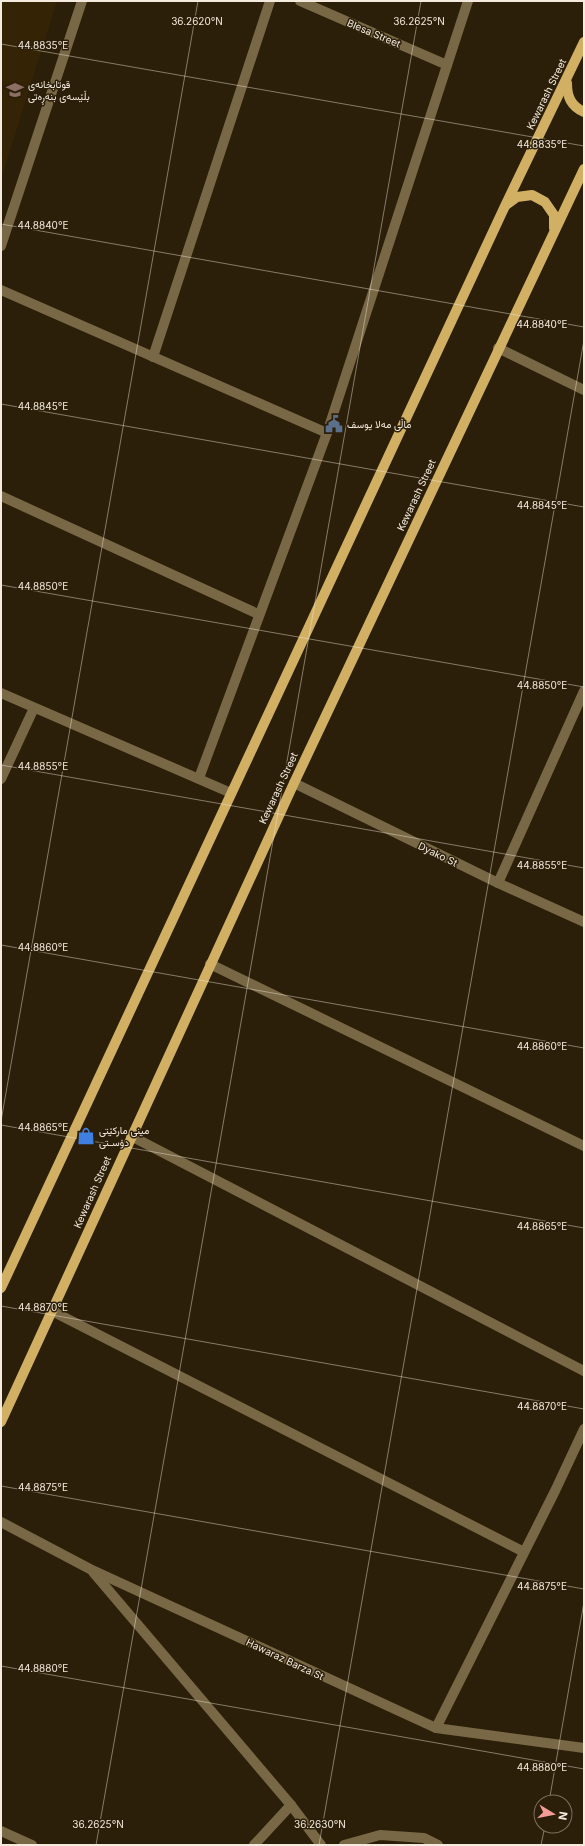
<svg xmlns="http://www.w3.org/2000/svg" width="585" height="1846" viewBox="0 0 585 1846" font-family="Inter,Vazirmatn,sans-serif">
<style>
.built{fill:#342305}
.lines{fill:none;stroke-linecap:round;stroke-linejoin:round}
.minor{stroke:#786845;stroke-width:10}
.major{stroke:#d1b063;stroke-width:10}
.ticks{fill:none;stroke:#f4ebde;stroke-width:1;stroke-opacity:0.45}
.labels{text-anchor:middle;stroke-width:3;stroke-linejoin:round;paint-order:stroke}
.street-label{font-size:10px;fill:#f4ebde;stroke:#2c1f09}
.poi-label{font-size:10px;fill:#f4ebde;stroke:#2c1f09;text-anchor:start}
.ticks-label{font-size:10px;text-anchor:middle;fill:#f4ebde;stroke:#2c1f09;stroke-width:3;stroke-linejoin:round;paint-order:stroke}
</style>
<rect width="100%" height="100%" fill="#2c1f09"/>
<path class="built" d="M1 1H57L1 179Z"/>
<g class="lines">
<g class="minor">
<path d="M300 1 447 65"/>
<path d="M1 246 82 1"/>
<path d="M1 290 327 433"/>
<path d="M498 348 584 390"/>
<path d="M153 357 270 1"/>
<path d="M1 496 258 614"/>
<path d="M1 693 231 793"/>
<path d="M199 778 327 433 468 1"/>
<path d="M1 779 34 708"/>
<path d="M294 783 498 883 584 922"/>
<path d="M498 883 584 691"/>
<path d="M210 964 584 1146"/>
<path d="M131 1136 584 1371"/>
<path d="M52 1311 524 1552"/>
<path d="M1 1522 90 1569 436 1728 584 1748"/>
<path d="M93 1572 291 1805 321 1845"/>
<path d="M436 1728 555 1491 584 1429"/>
<path d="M1 1831 32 1845"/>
<path d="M254 1845 291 1805"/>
<path d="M344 1845 380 1835 424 1838 438 1845"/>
</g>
<g class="major">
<path d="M567 83C567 97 571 106 584 112"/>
<path d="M506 205 517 197 532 195 545 202 554 215V228"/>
<path d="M1 1288 505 206 584 42"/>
<path d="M1 1422 294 783 584 169"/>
</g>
</g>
<path class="ticks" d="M1 44 584 146M1 224 584 327M1 404 584 507M1 585 584 687M1 765 584 868M1 945 584 1048M1 1121 198 1M1 1125 584 1228M1 1306 584 1409M1 1486 584 1589M1 1666 584 1769M549 1802 584 1602M96 1845 421 1M319 1845 584 340M541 1845 545 1826"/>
<defs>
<g id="school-bare" transform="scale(1.38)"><path d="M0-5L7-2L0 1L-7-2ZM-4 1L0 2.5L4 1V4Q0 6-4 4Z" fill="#8d6e63" stroke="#2c1f09" stroke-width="2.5" paint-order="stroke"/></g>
<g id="civic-bare" transform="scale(1.38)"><path d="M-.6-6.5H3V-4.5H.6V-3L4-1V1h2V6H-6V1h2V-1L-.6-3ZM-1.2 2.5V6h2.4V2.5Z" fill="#5c6f8a" stroke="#2c1f09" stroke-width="2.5" paint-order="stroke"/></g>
<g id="shop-bare" transform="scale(1.38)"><path d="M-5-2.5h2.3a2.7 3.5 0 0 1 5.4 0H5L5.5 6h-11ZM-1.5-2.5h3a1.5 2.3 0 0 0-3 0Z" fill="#3f7fe0" stroke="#2c1f09" stroke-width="2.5" paint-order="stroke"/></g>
</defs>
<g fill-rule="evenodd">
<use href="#school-bare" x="15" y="90"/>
<use href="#civic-bare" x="334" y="424"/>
<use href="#shop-bare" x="86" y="1136"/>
</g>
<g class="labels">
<g class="street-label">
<text transform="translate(374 33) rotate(23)" y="4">Blesa Street</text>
<text transform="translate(546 94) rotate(-64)" y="4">Kewarash Street</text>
<text transform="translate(416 495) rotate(-65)" y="4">Kewarash Street</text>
<text transform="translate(278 788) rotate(-65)" y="4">Kewarash Street</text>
<text transform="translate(438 854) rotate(26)" y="4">Dyako St</text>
<text transform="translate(92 1192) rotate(-66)" y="4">Kewarash Street</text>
<text transform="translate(285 1659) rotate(25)" y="4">Hawaraz Barza St</text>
</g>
<g class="poi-label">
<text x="28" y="88">قوتابخانه‌ی<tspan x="28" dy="12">بڵێسه‌ی بنه‌ڕه‌تی</tspan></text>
<text x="347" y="428">ماڵی مەلا یوسف</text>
<text x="99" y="1134">مینی مارکێتی<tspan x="99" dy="12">دۆسـتی</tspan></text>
</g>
</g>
<g class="ticks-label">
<text x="197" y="25">36.2620°N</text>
<text x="419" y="25">36.2625°N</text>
<text x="43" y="49">44.8835°E</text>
<text x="542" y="148">44.8835°E</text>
<text x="43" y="229">44.8840°E</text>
<text x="542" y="328">44.8840°E</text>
<text x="43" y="410">44.8845°E</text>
<text x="542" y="509">44.8845°E</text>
<text x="43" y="590">44.8850°E</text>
<text x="542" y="689">44.8850°E</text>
<text x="43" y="770">44.8855°E</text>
<text x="542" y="869">44.8855°E</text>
<text x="43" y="951">44.8860°E</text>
<text x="542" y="1050">44.8860°E</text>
<text x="43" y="1131">44.8865°E</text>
<text x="542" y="1230">44.8865°E</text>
<text x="43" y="1311">44.8870°E</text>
<text x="542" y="1410">44.8870°E</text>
<text x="43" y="1491">44.8875°E</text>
<text x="542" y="1590">44.8875°E</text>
<text x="43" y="1672">44.8880°E</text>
<text x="542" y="1771">44.8880°E</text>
<text x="98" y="1828">36.2625°N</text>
<text x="320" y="1828">36.2630°N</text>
</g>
<rect width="585" height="1846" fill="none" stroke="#f4ebde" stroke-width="4"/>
<g transform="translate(553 1814) rotate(100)"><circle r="19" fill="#2c1f09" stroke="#7c715e"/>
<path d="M0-3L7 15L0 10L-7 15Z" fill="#f59b98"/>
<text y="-6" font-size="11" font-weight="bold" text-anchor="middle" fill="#f4ebde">N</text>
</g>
</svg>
